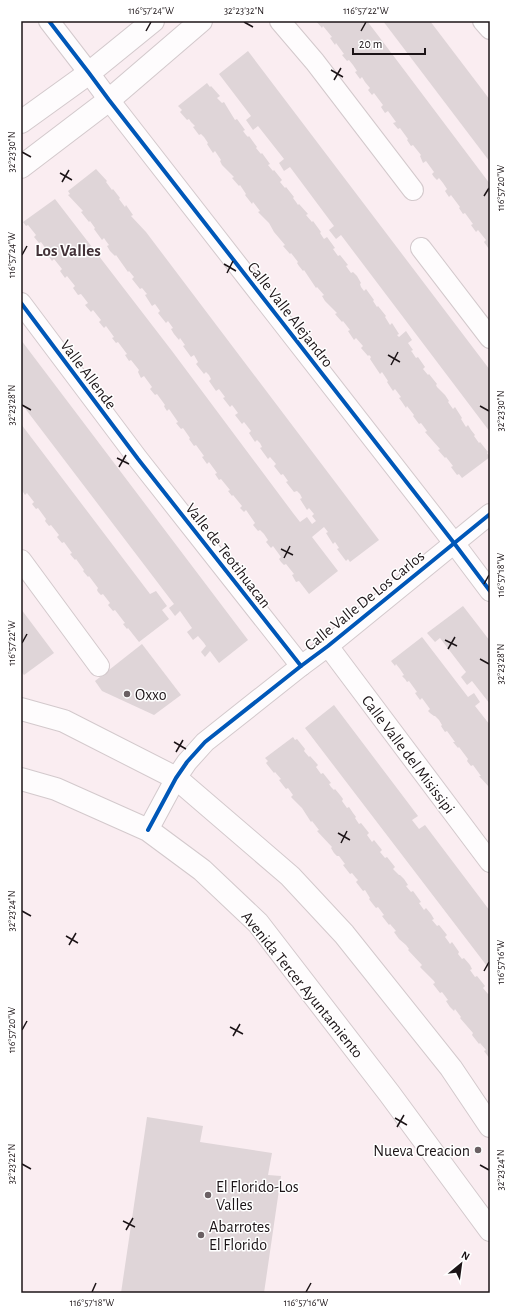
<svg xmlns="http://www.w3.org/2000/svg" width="511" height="1314" viewBox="0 0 511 1314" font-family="'Alegreya Sans',sans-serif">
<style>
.building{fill:#dfd5d8}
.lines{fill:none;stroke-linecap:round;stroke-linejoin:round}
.minor-casing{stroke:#d3c9cc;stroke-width:22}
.tertiary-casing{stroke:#d3c9cc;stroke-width:24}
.secondary-casing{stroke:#d3c9cc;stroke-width:24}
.minor{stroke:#fefcfd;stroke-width:20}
.tertiary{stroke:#fefcfd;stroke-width:22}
.secondary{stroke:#fefcfd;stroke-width:22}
.cycleway-casing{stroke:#fff;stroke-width:6}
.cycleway{stroke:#0057b8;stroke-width:4}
.ticks{fill:none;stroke:#1c1417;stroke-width:1.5}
.poi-dot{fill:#6a6063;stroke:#fff;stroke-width:1.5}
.labels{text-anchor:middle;stroke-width:3;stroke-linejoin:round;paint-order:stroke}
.street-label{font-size:16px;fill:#1c1417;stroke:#fff}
.poi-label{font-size:16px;fill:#1c1417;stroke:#fff;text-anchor:start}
.neighbourhood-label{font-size:17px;font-weight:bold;fill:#433238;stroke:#fff}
.neatline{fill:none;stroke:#1c1417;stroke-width:1.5}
.ticks-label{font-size:10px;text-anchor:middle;fill:#1c1417}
</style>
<rect width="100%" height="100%" fill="#faedf1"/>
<g class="building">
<path d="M316 21H367L377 34 490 184 489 249 484 242 486 240 478 230 476 232 471 225 473 224 465 213 463 214 459 208 460 207 451 195 449 197 445 191 447 189 443 183 439 178 437 180 434 177 432 174 434 172 426 161 423 163 420 156 421 155 413 145 411 146 407 140 408 139 400 128 398 129 393 123 396 122 388 111 385 113 381 107 383 105 374 93 372 95 368 90 370 88 365 82 362 77 360 79 355 72 357 71 353 65 349 60 347 61 342 55 344 54 336 43 335 45 330 38 332 37 323 26 322 28Z"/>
<path d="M383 21H430L484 92 490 100V162Z"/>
<path d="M248 51 490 370V432L341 235 336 239 329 230 334 226 290 167 284 171 279 163 284 159 258 126 253 130 246 120 251 116 219 74Z"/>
<path d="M207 83 210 87 211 86 220 96 217 98 222 103 224 102 227 107 235 120 237 119 245 130 243 131 246 135 248 137 249 136 257 147 256 148 261 154 262 153 270 164 268 165 273 171 274 170 282 180 280 182 285 188 286 187 294 197 293 198 296 202 298 205 299 204 308 214 306 215 312 222 313 221 321 232 320 233 324 239 327 237 335 248 333 249 338 256 340 255 348 265 346 266 351 273 353 272 357 276 361 283 360 284 361 287 364 291 366 289 374 300 373 301 377 307 378 306 386 316 385 317 390 325 392 323 399 334 397 335 399 337 406 331 412 340 408 343 413 350 411 351 412 352 416 358 418 357 425 367 423 369 428 375 429 374 437 384 436 385 437 387 445 395 449 401 448 402 453 409 455 407 462 418 461 419 466 427 468 425 471 430 475 435 474 436 479 443 480 442 488 452 487 453 490 457 462 478 459 474 457 475 451 467 453 466 446 457 445 458 438 450 440 449 425 432 427 431 421 423 419 424 413 416 414 415 407 406 406 408 402 402 399 398 401 397 395 389 393 391 387 382 388 381 382 372 380 374 370 359 371 357 369 355 368 356 361 348 363 346 356 338 354 340 348 331 350 330 343 321 342 322 335 314 337 313 325 301 322 296 324 295 317 287 316 288 304 270 303 271 299 266 297 263 298 262 291 253 290 254 283 246 285 245 274 232 269 223 258 212 260 211 253 202 252 204 245 195 246 194 240 185 239 186 232 178 234 177 222 165 220 161 221 160 215 151 213 153 207 144 208 143 204 137 201 134 199 135 193 127 195 126 191 122 189 119 187 120 180 112 182 110 178 106Z"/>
<path d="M96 169 107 181 106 182 112 190 113 189 120 198 119 199 125 207 126 205 133 215 131 216 146 232 379 540 350 562 348 559 346 561 337 549 339 548 335 542 333 544 326 533 328 532 324 527 312 537 338 571 309 594 299 581 296 582 292 575 294 574 286 564 284 565 281 562 279 559 281 557 273 546 271 548 266 542 268 540 264 534 260 530 258 531 253 525 255 523 246 510 244 512 240 508 242 506 233 495 232 496 228 491 230 490 221 479 219 480 215 474 217 473 209 462 207 464 202 457 204 456 196 445 194 446 189 439 190 438 183 428 181 429 176 423 178 422 169 409 167 411 165 408 164 406 165 405 157 394 155 395 150 389 152 387 144 376 141 378 138 372 139 370 131 360 129 361 125 355 127 354 118 342 116 343 112 338 114 337 106 326 104 328 99 322 101 320 93 310 91 312 85 305 88 303 81 294 78 295 73 288 75 286 67 276 65 278 60 271 62 269 54 259 52 261 47 254 49 253 41 242 39 243 34 237 36 235 28 225 26 226 23 222 55 199 172 351 293 513 300 522 307 517 312 524 316 521 312 516 314 514 309 508 307 510 300 499 302 498 300 494 297 491 294 492 286 482 288 481 283 474 281 475 274 466 276 464 270 457 268 459 260 448 262 447 260 443 257 440 255 442 249 433 251 431 244 422 242 424 235 415 238 413 232 405 230 407 223 398 225 397 219 389 216 391 209 381 211 379 209 375 206 372 204 374 196 364 198 362 194 355 191 357 183 346 185 345 180 338 179 340 174 334 171 329 173 328 168 321 166 323 158 313 160 311 155 304 152 306 145 295 147 294 142 288 140 289 132 279 134 277 129 271 128 272 116 255 115 256 110 251 107 246 109 245 106 241 104 238 102 240 94 229 95 228 90 221 89 222 81 212 83 211 68 195 70 194 68 191Z"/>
<path d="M21 340 248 640 219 663 210 651 205 657 201 652 206 646 204 643 198 636 193 640 187 632 192 628 180 611 175 616 169 608 174 604 21 403Z"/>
<path d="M21 424 150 594 156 591 167 606 162 610 169 619 139 642 128 628 127 629 123 624 125 623 115 610 113 611 108 605 110 603 103 594 101 595 98 592 97 590 98 588 89 576 88 577 83 571 84 570 76 559 75 560 70 554 72 553 64 542 62 543 57 537 59 535 51 525 49 526 45 521 46 519 38 508 36 509 32 504 34 502 27 493 25 495 21 489Z"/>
<path d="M463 606 490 641V704L472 681 467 685 461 677 466 672 440 638 435 642 427 633Z"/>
<path d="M21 609 54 653 24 675 21 671Z"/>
<path d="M422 637 468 697 474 693 480 702 475 706 490 725V788L479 776H481L473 765 471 766 467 761 468 759 459 747 458 748 453 742H455L447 731 445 732 441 726 442 725 439 720 435 716H434L430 713 428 711 430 709 422 698 420 700 415 693 417 692 409 681 407 682 405 679 402 676 404 675 400 669 396 664 395 666 391 661Z"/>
<path d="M142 644 181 695 154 715 102 691 95 681Z"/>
<path d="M334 705 418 816 412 820 419 829 425 825 490 911V970L305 728Z"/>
<path d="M293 737 295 740 297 739 305 749 304 751 309 757 310 756 318 765 316 767 321 774 323 773 331 783 329 784 331 787 334 790 335 789 340 795 343 799 342 801 347 808 349 807 353 813 356 817 355 818 359 824 361 823 369 833 367 835 372 842 374 840 382 850 380 852 385 858 387 857 395 867 393 869 399 875H400L404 879 408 885 406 886 411 892 413 891 421 902 419 903 424 910 426 908 431 914 434 919 432 920 437 926 439 925 447 935 445 937 448 941 450 944 452 942 459 952 458 954 462 959 464 958 470 965 472 969 470 970 475 977 477 976 485 986 483 988 488 994 490 993V1059L484 1051 486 1050 480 1043 479 1044 472 1035 473 1033 460 1018 461 1017 455 1009 454 1011 450 1007 446 1001 448 1000 442 992 440 993 433 984 435 983 434 981 420 967 422 965 408 950 409 949 406 945 399 939 394 932 396 931 390 924 389 925 382 916 384 915 378 907 376 908 372 903 369 899 370 898 365 890 363 891 356 882 358 880 356 878 352 873 350 874 343 865 345 864 339 856H337L334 853 331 848 332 847 317 831 319 830 312 821 311 822 302 808 291 797 293 795 288 788 286 789 279 780 281 779 275 772 274 773 266 763 268 761 265 758Z"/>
<path d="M147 1117 203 1126 200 1142 272 1153 268 1175 281 1176 264 1293H121Z"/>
</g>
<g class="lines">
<g class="minor-casing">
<g id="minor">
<path d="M49 21 89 73 109 100 454 543 490 591"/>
<path d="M280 21 315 62 413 190"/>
<path d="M483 21 490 29"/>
<path d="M421 248 490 338"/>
<path d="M21 303 138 459 301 666"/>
<path d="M21 560 99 666"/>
<path d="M328 646 490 862"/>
<path d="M148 830 176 778 187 762 205 742 301 666 328 646 490 514"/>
</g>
</g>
<g class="tertiary-casing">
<g id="tertiary">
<path d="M21 122 89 73 153 21"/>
<path d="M21 167 109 100 201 21"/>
</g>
</g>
<g class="secondary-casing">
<g id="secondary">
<path d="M21 709 64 721 176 778 290 876 344 934 451 1068 490 1126"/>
<path d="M21 779 56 789 148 830 202 870 258 923 389 1093 490 1230"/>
</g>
</g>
<use href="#minor" class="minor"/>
<use href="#tertiary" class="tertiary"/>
<use href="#secondary" class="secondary"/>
<g class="cycleway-casing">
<g id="cycleway">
<path d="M49 21 89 73 109 100 454 543 490 591"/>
<path d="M21 303 138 459 301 666"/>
<path d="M148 830 176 778 187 762 205 742 301 666 328 646 490 514"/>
</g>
</g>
<use href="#cycleway" class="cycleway"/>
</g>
<path class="ticks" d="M244 22 253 27M146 31 151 22M361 31 366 22M331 70 343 77M334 80 341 68M22 152 31 157M60 173 72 180M62 182 69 170M484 196 489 188M22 255 27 246M224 264 236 271M227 273 233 261M388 355 400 362M391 365 398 352M22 405 31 410M480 406 489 411M117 458 129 464M119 467 126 455M281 549 293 555M284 558 290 546M484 584 489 575M445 640 457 646M22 643 27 634M448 649 455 637M480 659 489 664M174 742 186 749M176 752 183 740M338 833 350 840M341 843 347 831M22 911 31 916M66 936 78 943M69 945 76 933M484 971 489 962M230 1027 243 1034M22 1030 27 1021M233 1036 240 1024M395 1118 407 1125M397 1127 404 1115M22 1164 31 1169M480 1165 489 1170M123 1221 135 1227M126 1230 133 1218M92 1292 96 1283M306 1292 311 1283"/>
<g class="poi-dot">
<circle cx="127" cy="694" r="4"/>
<circle cx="478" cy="1150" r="4"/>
<circle cx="208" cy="1195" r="4"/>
<circle cx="201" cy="1235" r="4"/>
</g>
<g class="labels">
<g class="street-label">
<text transform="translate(291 314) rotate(52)" y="6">Calle Valle Alejandro</text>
<text transform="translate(89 374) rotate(53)" y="6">Valle Allende</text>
<text transform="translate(229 555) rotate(52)" y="6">Valle de Teotihuacan</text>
<text transform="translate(364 600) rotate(-39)" y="6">Calle Valle De Los Carlos</text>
<text transform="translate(409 754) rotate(53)" y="6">Calle Valle del Misissipi</text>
<text transform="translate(303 984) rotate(51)" y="6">Avenida Tercer Ayuntamiento</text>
</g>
<g class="poi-label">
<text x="135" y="700">Oxxo</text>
<text x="470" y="1156" text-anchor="end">Nueva Creacion</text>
<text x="216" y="1192">El Florido-Los<tspan x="216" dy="18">Valles</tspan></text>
<text x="209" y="1232">Abarrotes<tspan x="209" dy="18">El Florido</tspan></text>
</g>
<g class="neighbourhood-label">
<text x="68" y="256">Los Valles</text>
</g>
</g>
<rect width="511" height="1314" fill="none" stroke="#ffffff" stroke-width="44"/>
<g transform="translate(461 1264) rotate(29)" stroke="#ffffff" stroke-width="3" paint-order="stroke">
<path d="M0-3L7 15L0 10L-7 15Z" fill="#1c1417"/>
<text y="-6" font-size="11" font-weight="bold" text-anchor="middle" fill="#1c1417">N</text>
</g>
<path d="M353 48v6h72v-6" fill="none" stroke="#1c1417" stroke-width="2"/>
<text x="359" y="48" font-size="12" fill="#1c1417" stroke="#ffffff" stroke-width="3" paint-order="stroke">20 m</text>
<rect x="22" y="22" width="467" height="1270" class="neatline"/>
<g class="ticks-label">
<text x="151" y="14">116°57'24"W</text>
<text x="244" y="14">32°23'32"N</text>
<text x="366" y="14">116°57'22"W</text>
<text transform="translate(11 152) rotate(-90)" y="4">32°23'30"N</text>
<text transform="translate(500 188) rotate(-90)" y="4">116°57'20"W</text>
<text transform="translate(11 255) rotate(-90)" y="4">116°57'24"W</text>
<text transform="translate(11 405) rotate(-90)" y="4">32°23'28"N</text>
<text transform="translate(500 411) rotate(-90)" y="4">32°23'30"N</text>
<text transform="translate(500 575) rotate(-90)" y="4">116°57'18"W</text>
<text transform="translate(11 643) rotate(-90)" y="4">116°57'22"W</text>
<text transform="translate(500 664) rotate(-90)" y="4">32°23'28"N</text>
<text transform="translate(11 911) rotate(-90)" y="4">32°23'24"N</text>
<text transform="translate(500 962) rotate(-90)" y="4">116°57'16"W</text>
<text transform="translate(11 1030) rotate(-90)" y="4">116°57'20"W</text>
<text transform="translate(11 1164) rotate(-90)" y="4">32°23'22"N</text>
<text transform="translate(500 1170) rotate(-90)" y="4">32°23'24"N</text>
<text x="92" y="1306">116°57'18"W</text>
<text x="306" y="1306">116°57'16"W</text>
</g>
</svg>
